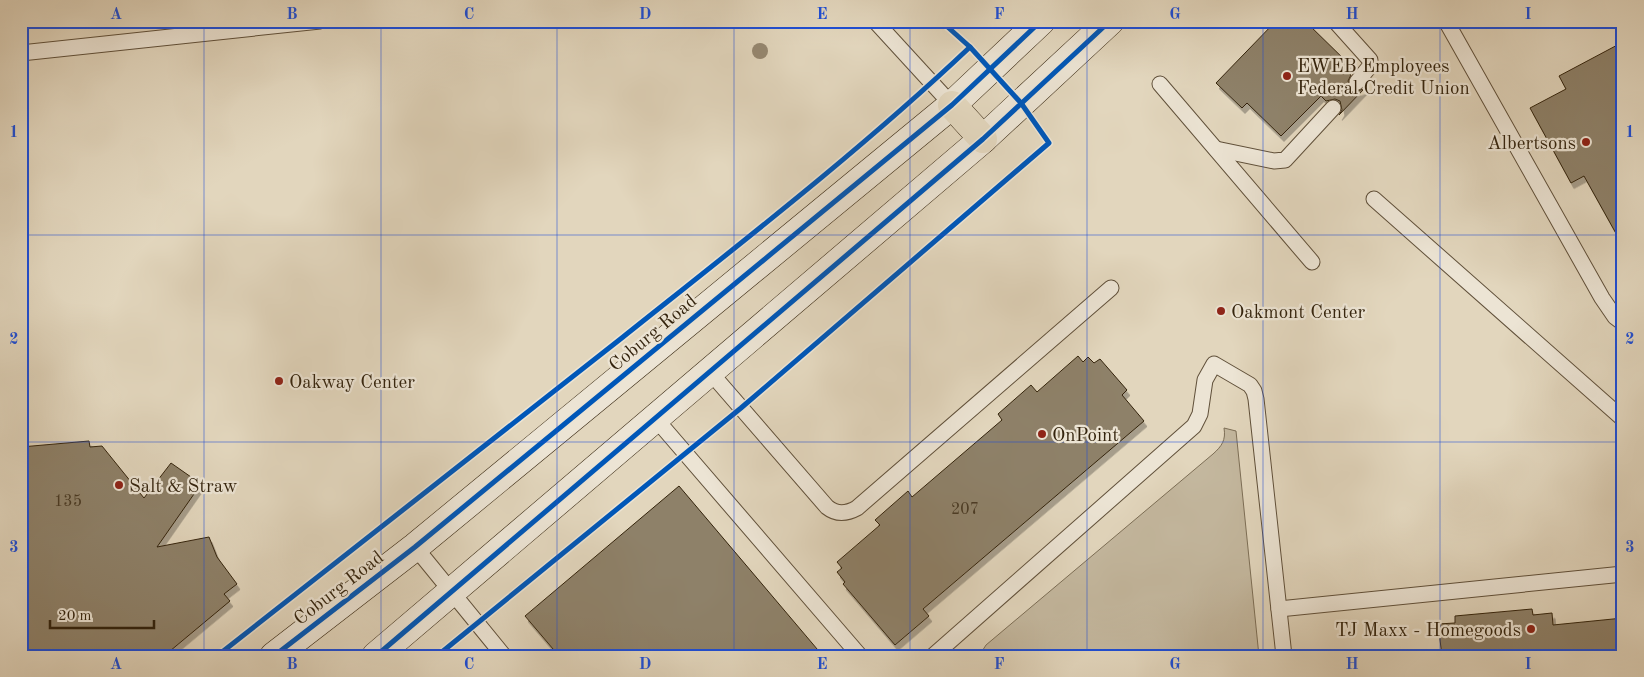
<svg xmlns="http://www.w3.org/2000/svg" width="1644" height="677" viewBox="0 0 1644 677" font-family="'Old Standard TT',serif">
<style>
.green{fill:#c4b89f;stroke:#7c6e56}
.building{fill:#8e8169;stroke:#34240e;filter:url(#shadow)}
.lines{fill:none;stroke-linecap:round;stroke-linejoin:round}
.lane-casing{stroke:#60503a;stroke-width:17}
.secondary-casing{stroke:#34240e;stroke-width:29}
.primary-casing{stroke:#34240e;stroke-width:29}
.lane{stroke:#ece4d4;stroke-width:15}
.secondary{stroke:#ece4d4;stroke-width:28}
.primary{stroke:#e2d6bd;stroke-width:28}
.cycleway-casing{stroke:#ece4d4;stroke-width:8}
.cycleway{stroke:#0057b8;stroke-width:5}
.tree{fill:#968871}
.grid{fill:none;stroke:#1d4ed8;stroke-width:1;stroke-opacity:0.55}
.poi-dot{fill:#8f2418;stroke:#ece4d4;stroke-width:2}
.labels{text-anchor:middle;stroke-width:4.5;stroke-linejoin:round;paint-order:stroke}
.number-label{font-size:16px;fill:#4a3b25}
.poi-label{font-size:19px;fill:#34240e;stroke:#ece4d4;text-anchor:start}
.street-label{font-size:19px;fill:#34240e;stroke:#ece4d4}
.neatline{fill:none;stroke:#1d4ed8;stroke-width:2}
.grid-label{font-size:16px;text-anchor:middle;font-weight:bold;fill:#1d4ed8}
</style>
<defs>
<filter id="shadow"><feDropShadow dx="3" dy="5.5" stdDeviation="0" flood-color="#0004"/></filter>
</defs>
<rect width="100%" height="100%" fill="#e2d6bd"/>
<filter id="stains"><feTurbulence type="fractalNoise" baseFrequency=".004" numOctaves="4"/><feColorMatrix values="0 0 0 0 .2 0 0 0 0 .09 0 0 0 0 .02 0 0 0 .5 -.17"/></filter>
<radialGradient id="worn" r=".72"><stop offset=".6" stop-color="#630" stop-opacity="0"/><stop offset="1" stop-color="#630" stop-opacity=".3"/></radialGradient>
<path class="green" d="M1224 428 1236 431 1259 656H979L986 645 1213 454C1222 446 1226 440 1224 428Z"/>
<g class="building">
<path d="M1276 21H1305L1350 65 1345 70 1351 75 1348 81 1351 89 1356 91 1364 89 1339 115 1342 110 1340 101 1335 99 1326 101 1321 96 1281 136 1247 103 1242 108 1216 83Z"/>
<path d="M1623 42V246L1584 176 1571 183 1530 108 1566 89 1559 76Z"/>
<path d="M1078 356 1083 362 1088 357 1094 363 1100 359 1127 390 1122 395 1144 421 923 609 929 616 895 645 843 584 845 582 837 572 842 568 837 562 880 525 875 520 908 491 912 497 1002 420 998 414 1031 385 1037 392Z"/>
<path d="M89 441 90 447 102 446 144 498 171 463 201 484 157 547 209 537 217 557 237 584 224 594 230 601 164 656H33L21 640V447Z"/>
<path d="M679 486 823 656H559L525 616Z"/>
<path d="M1532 609 1533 615 1552 613 1553 625 1623 618V656H1442L1438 624 1455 623V616Z"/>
</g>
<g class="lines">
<g class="lane-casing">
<g id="lane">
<path d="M875 21 952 105"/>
<path d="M1335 21 1370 60V66L1357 82"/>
<path d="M1446 21 1602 298 1615 317 1623 323"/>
<path d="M21 53 320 21"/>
<path d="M1160 84 1312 262"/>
<path d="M1216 149 1274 161 1285 160 1333 108"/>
<path d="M1374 199 1623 419"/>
<path d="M710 372 827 507C837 515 846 514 857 508L1111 288"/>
<path d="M655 418 860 656"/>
<path d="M415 547 504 656"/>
<path d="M1279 609 1623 574"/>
<path d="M933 656 1194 426 1200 414 1205 380 1214 364 1250 385 1254 391 1256 399 1284 656"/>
</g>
</g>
<g class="secondary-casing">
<g id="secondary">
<path d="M274 656 415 547 952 105 1041 21"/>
<path d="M376 656 983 139 1110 21"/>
</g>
</g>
<g class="primary-casing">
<path id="primary" d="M952 105 983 139"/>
</g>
<use href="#lane" class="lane"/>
<use href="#secondary" class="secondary"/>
<use href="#primary" class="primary"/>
<g class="cycleway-casing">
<g id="cycleway">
<path d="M217 656C353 550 488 443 623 337 741 243 861 150 970 47"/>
<path d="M274 656 415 547 952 105 1041 21"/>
<path d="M376 656 983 139 1110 21"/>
<path d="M437 656 741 408 1049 143 1021 103 970 47 941 21"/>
</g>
</g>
<use href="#cycleway" class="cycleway"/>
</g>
<circle class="tree" cx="760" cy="51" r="8"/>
<path class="grid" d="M204 21V656M381 21V656M557 21V656M734 21V656M910 21V656M1087 21V656M1263 21V656M1440 21V656M21 235H1623M21 442H1623"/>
<g class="poi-dot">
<circle cx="1287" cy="76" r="5"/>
<circle cx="1586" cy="142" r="5"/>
<circle cx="1221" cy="311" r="5"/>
<circle cx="279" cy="381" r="5"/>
<circle cx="1042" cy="434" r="5"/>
<circle cx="119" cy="485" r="5"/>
<circle cx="1531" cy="629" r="5"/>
</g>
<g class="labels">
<g class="number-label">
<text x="68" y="506">135</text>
<text x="965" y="514">207</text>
</g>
<g class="poi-label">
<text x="1297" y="72">EWEB Employees<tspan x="1297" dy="22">Federal Credit Union</tspan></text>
<text x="1576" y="149" text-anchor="end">Albertsons</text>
<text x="1231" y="318">Oakmont Center</text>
<text x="289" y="388">Oakway Center</text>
<text x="1052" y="441">OnPoint</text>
<text x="129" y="492">Salt &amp; Straw</text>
<text x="1521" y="636" text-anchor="end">TJ Maxx - Homegoods</text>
</g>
<g class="street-label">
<text transform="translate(652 332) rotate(-40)" y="7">Coburg Road</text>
<text transform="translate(338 587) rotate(-38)" y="7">Coburg Road</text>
</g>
</g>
<rect width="1644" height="677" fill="none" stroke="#e2d6bd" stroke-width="55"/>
<path d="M50 620v8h104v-8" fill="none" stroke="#34240e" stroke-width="2.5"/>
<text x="58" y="620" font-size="15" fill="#34240e" stroke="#ece4d4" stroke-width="4" paint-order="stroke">20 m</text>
<rect x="28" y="28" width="1588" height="622" class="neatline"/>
<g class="grid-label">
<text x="116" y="19">A</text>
<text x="292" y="19">B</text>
<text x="469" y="19">C</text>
<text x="645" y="19">D</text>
<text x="822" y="19">E</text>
<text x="999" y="19">F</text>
<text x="1175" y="19">G</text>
<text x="1352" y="19">H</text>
<text x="1528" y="19">I</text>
<text x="14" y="137">1</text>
<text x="1630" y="137">1</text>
<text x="14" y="344">2</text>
<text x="1630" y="344">2</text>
<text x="14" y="552">3</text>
<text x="1630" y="552">3</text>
<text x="116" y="669">A</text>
<text x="292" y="669">B</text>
<text x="469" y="669">C</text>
<text x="645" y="669">D</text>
<text x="822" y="669">E</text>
<text x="999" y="669">F</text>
<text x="1175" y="669">G</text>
<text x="1352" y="669">H</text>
<text x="1528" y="669">I</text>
</g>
<rect width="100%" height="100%" filter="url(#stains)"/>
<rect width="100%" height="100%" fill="url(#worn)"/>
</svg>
